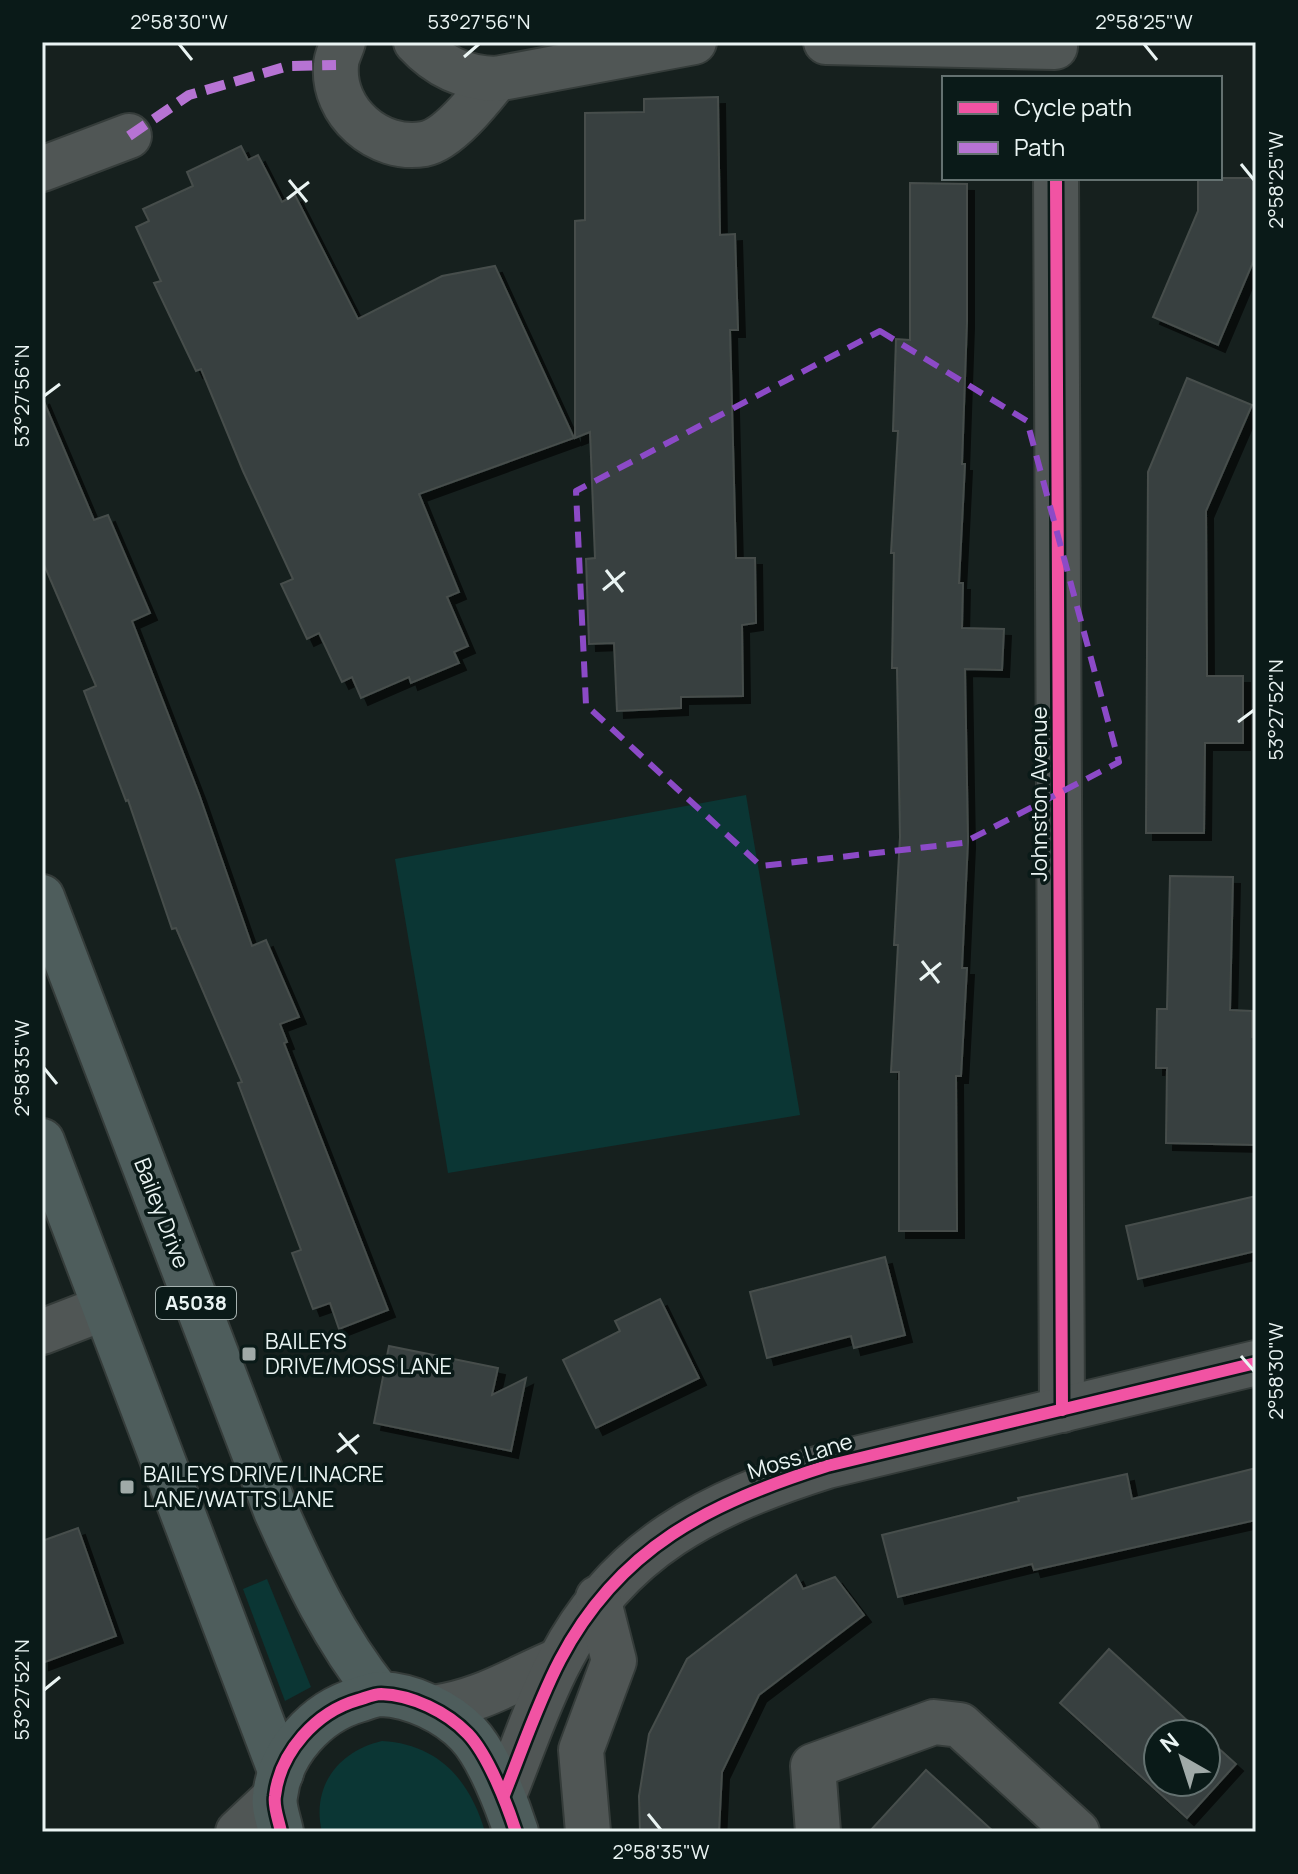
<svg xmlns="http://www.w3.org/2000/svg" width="1298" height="1874" viewBox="0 0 1298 1874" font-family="Manrope,sans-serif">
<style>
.green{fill:#0b3634}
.building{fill:#38403f;stroke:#464e4c;stroke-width:2;filter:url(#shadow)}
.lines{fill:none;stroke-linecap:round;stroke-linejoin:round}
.minor-casing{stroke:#353c3a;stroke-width:48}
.major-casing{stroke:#353c3a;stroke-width:48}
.minor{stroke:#505655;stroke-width:44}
.major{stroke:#4e5d5c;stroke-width:44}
.quiet{stroke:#b673d3;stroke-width:10;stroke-dasharray:20 10;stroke-linecap:butt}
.cycleway-casing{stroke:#0a1a18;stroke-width:17}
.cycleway{stroke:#f153a3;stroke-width:12}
.marked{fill:none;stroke:#8c4ac7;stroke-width:6;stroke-dasharray:16 10;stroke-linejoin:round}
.ticks{fill:none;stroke:#eaf4f3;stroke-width:3}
.poi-dot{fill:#a0aaa8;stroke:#0a1a18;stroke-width:3}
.labels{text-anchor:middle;stroke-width:7;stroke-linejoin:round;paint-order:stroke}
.shield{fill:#0a1a18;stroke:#a7b3b1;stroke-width:2}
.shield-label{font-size:20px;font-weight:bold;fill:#eaf4f3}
.street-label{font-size:22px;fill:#eaf4f3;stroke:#0a1a18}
.poi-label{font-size:22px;fill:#eaf4f3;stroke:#0a1a18;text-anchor:start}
.neatline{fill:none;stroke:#eaf4f3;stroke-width:3}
.ticks-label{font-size:20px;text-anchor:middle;fill:#eaf4f3}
</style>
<defs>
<filter id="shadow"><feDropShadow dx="7" dy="7" stdDeviation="0" flood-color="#0009"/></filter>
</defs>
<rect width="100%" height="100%" fill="#16201e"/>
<g class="green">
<path d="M746 795 800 1115 448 1173 395 859Z"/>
<path d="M267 1579 311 1687 285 1701 243 1589Z"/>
<path d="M382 1741C438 1744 470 1780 485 1832H322C311 1787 338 1751 382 1741Z"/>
</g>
<g class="building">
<path d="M718 97 720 235 735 234 738 330H730L736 558H755L756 623 742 625 743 696 681 697V708L617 711 614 643 589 644 586 559 595 558 590 432 575 438V221L585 220V113L644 112V99Z"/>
<path d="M241 146 248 160 258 155 282 202 295 195 358 319 442 276 495 266 574 438 419 494 459 592 447 597 468 646 454 652 459 663 411 683 409 677 361 698 352 677 342 682 319 633 307 639 281 584 293 579 243 471 201 369 196 371 154 283 161 281 136 227 149 221 143 209 193 186 187 172Z"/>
<path d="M1198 178H1256V255L1218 345 1153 317 1198 211Z"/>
<path d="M910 183 967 184V321L962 464H965L959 583H963L962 628 1004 629 1002 670 965 669 968 841 962 968H967L961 1076H956L957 1231H899V1072H891L898 945H894L900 837 897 668H892L894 553H891L898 431H893L896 339 910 340Z"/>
<path d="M1187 378 1252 405 1206 511 1207 676H1243V743H1205L1204 833H1146L1148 472Z"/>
<path d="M42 397 94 520 108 515 150 613 132 621 199 794 252 946 266 940 299 1017 280 1024 287 1042 284 1043 388 1310 339 1329 330 1303 313 1309 292 1253 301 1250 238 1083 242 1082 176 928 172 929 128 800 126 801 84 691 96 686 42 560Z"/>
<path d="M1170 876 1233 877 1230 1010 1252 1011V1037H1256V1145L1166 1143 1167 1068H1156L1157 1009H1167Z"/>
<path d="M1256 1196V1251L1138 1279 1126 1226Z"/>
<path d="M885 1257 905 1335 854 1348 851 1336 767 1358 750 1292Z"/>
<path d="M660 1299 699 1378 596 1428 563 1360 620 1331 615 1321Z"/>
<path d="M389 1346 498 1368 492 1395 526 1378 511 1451 374 1423Z"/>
<path d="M1256 1468V1520L1034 1570 1032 1564 898 1597 882 1535 1019 1501 1018 1498 1127 1474 1132 1499Z"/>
<path d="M78 1528 116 1636 42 1663V1541Z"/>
<path d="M796 1575 803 1589 835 1577 864 1615 759 1695 722 1772 719 1832H640L639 1796 649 1734 687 1659Z"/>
<path d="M1109 1649 1202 1734H1158V1782H1206V1737L1236 1764 1187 1818 1060 1703Z"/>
<path d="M926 1770 994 1832H869Z"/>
</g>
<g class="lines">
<g class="minor-casing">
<g id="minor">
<path d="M343 42C341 49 336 58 336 65 332 112 378 152 424 144 448 140 481 98 496 79"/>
<path d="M416 42C438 66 463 78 496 79L694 42"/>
<path d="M826 42 1055 47"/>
<path d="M42 169 129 136"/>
<path d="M1056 178 1062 1410"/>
<path d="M42 1332 104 1308"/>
<path d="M433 1708C483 1701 514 1679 560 1660"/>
<path d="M504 1795C522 1750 538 1702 560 1660 619 1547 710 1503 827 1466L1256 1363"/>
<path d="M238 1832 274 1798"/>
<path d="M588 1832 581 1750 614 1661 598 1598"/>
<path d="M818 1832 813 1766 934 1722 960 1725 1077 1832"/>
</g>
</g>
<g class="major-casing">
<g id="major">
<path d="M42 897 276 1511C305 1576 334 1638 379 1694"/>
<path d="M42 1141 281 1773"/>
<path d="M281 1832C279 1821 273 1807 275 1796 280 1752 316 1712 358 1700 365 1698 374 1694 381 1694 412 1695 447 1712 468 1734 488 1755 507 1804 516 1832"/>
</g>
</g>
<use href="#minor" class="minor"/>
<use href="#major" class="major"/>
<path class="quiet" d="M129 136 189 95 288 66 336 65"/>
<g class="cycleway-casing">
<g id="cycleway">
<path d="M1056 178 1062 1410"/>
<path d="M504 1795C522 1750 538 1702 560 1660 619 1547 710 1503 827 1466L1256 1363"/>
<path d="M281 1832C279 1821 273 1807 275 1796 280 1752 316 1712 358 1700 365 1698 374 1694 381 1694 412 1695 447 1712 468 1734 488 1755 507 1804 516 1832"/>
</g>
</g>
<use href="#cycleway" class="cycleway"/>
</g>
<path class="marked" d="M880 331 1027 421 1119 762 963 843 761 866 586 705 576 491Z"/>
<path class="ticks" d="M179 44 192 60M1144 44 1157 60M464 57 479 44M1241 164 1254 180M289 180 307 202M287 199 309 182M44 396 60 384M606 570 623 592M603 590 625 572M1238 722 1254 710M922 961 939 983M920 980 941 963M44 1068 57 1084M1241 1356 1254 1371M339 1433 357 1454M337 1452 359 1435M44 1690 60 1677M648 1814 661 1830"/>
<g class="poi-dot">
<rect x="241" y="1346" width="16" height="16" rx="4"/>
<rect x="119" y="1479" width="16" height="16" rx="4"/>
</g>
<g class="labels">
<rect class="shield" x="156" y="1287" width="80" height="32" rx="6"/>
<g class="shield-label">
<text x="196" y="1310">A5038</text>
</g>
<g class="street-label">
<text transform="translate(1039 794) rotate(-90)" y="8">Johnston Avenue</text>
<text transform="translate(162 1213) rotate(69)" y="8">Bailey Drive</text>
<text transform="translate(800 1456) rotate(-17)" y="8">Moss Lane</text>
</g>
<g class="poi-label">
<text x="265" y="1349">BAILEYS<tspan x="265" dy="25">DRIVE/MOSS LANE</tspan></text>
<text x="143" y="1482">BAILEYS DRIVE/LINACRE<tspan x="143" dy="25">LANE/WATTS LANE</tspan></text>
</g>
</g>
<rect width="1298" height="1874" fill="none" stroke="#0a1a18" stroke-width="88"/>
<rect x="942" y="76" width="280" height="104" fill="#0a1a18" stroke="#647170" stroke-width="2"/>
<rect x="958" y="102" width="40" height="12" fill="#f153a3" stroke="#647170" stroke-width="2"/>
<text x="1014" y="116" font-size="24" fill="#eaf4f3">Cycle path</text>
<rect x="958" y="142" width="40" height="12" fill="#b673d3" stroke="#647170" stroke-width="2"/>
<text x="1014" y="156" font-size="24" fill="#eaf4f3">Path</text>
<g transform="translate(1182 1758) rotate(321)"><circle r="38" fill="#0a1a18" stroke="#647170" stroke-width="2"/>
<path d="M0-6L14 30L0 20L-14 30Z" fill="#a0aaa8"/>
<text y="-12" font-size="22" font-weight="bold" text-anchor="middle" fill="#eaf4f3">N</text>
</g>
<rect x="44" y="44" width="1210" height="1786" class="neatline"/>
<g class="ticks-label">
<text x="179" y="29">2°58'30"W</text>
<text x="479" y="29">53°27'56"N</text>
<text x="1144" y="29">2°58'25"W</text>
<text transform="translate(1276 180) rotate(-90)" y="7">2°58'25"W</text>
<text transform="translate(22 396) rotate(-90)" y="7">53°27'56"N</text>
<text transform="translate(1276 710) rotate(-90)" y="7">53°27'52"N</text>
<text transform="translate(22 1068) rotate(-90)" y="7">2°58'35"W</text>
<text transform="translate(1276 1371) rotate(-90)" y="7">2°58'30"W</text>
<text transform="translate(22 1690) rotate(-90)" y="7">53°27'52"N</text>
<text x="661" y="1859">2°58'35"W</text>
</g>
</svg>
